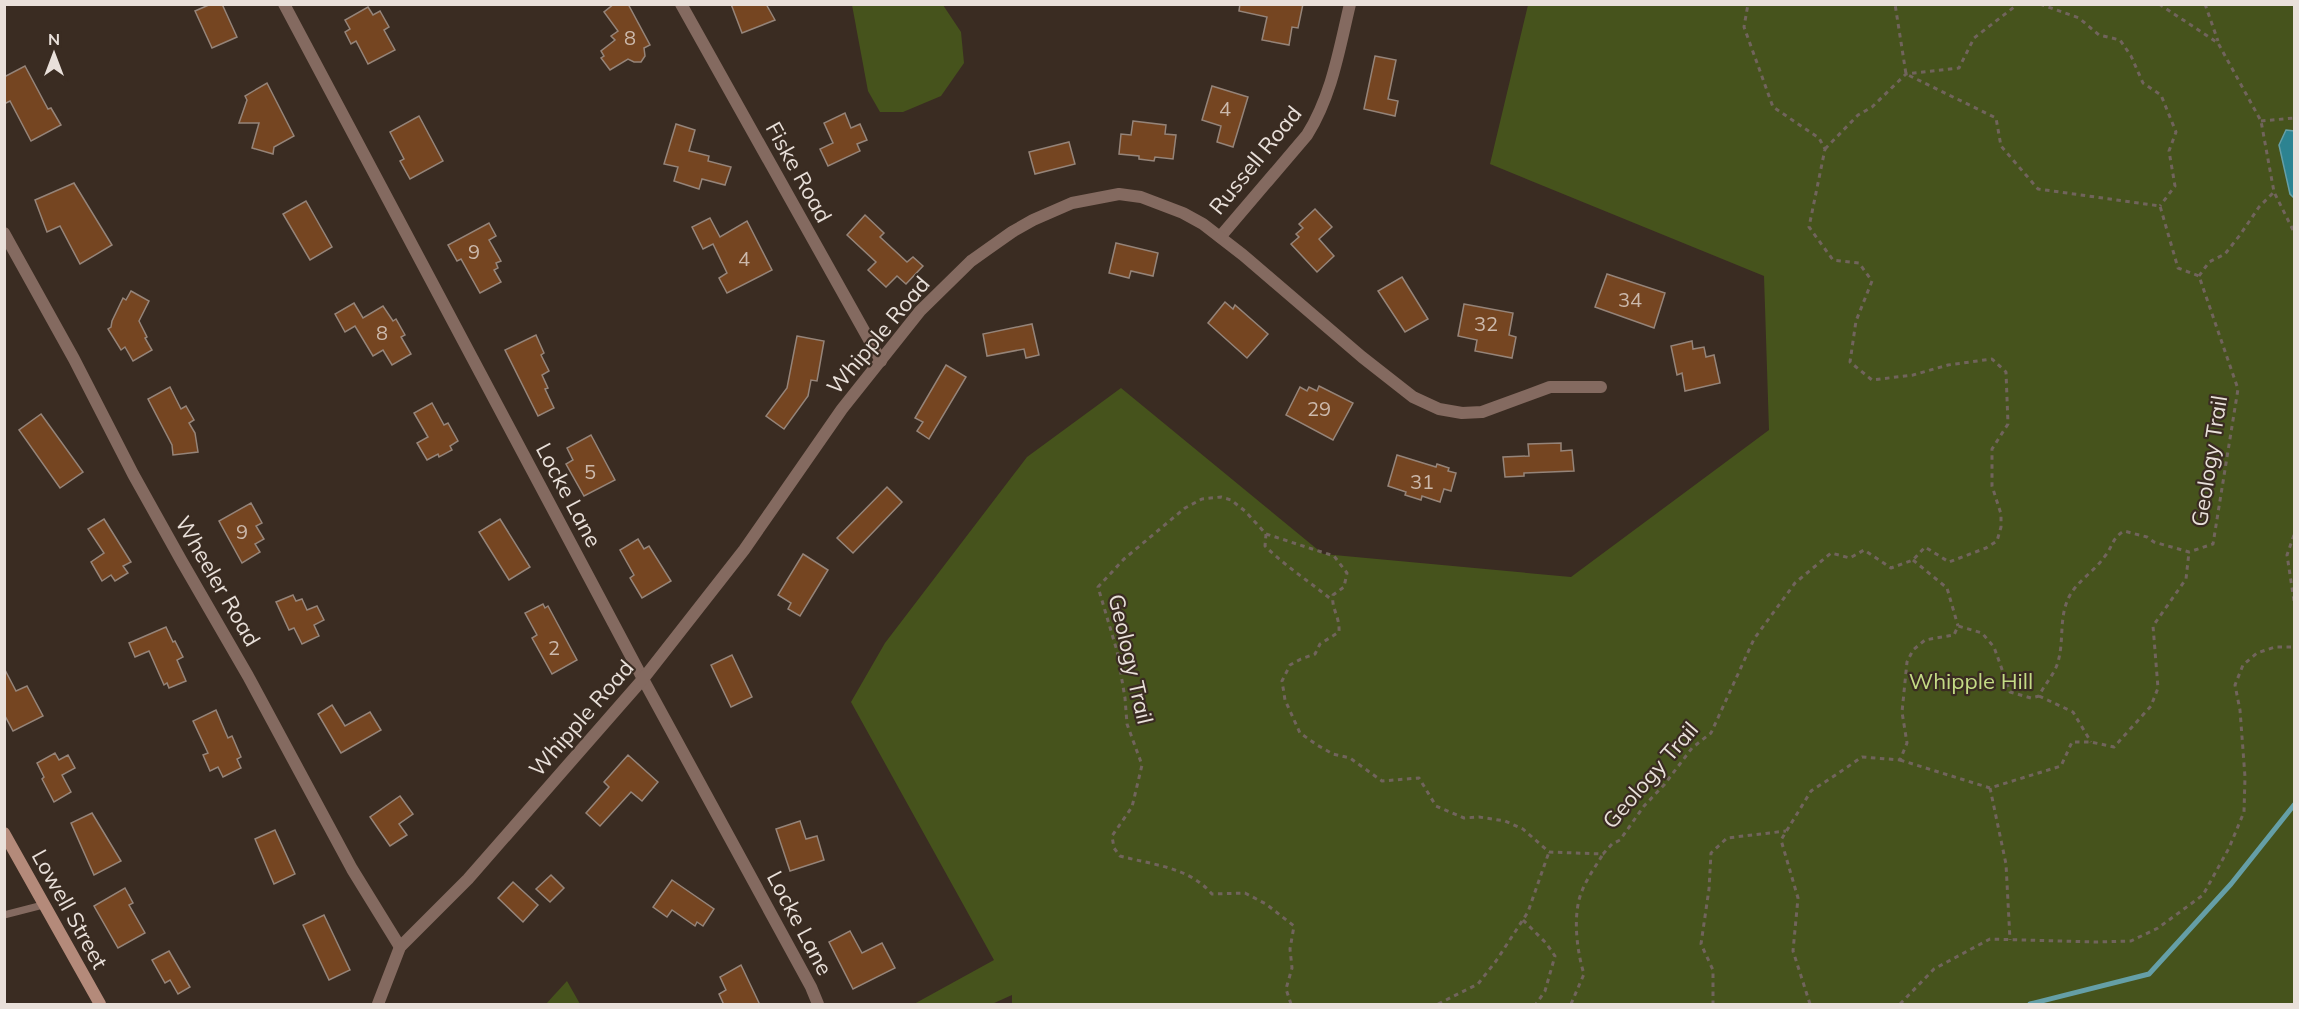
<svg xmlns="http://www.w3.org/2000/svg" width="2299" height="1009" viewBox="0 0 2299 1009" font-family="Mulish,sans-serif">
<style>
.green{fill:#46531c}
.water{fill:#2d8391;stroke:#659fa7;stroke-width:1.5}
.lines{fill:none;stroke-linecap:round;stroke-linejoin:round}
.stream{stroke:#659fa7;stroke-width:5}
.building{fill:#754521;stroke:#958479;stroke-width:1.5}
.path{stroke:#71645c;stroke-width:3;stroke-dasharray:4.5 4.5;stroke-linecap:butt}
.lane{stroke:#846a60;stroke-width:7}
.street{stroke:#846a60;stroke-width:12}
.secondary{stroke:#b48a7a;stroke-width:12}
.labels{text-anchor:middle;stroke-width:4.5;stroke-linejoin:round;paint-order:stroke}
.number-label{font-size:20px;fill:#ccb9ac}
.street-label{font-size:22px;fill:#e9e0da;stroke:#3a2c22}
.park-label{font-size:22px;fill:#c4db85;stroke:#3a2c22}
</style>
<rect width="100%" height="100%" fill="#3a2c22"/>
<g class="green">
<path d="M852 5H943L961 32 964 63 941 96 903 112H880L868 91Z"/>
<path d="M1528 5H2294V1004H1012V995L992 1004H914L994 960 851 702 885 643 1027 457 1121 388 1323 554 1571 577 1769 430 1764 276 1490 164Z"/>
<path d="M567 981 580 1004H546Z"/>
</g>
<path class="water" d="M2286 130 2294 131V198L2290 194 2279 145Z"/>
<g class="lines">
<path class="stream" d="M2030 1004 2149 974 2231 884 2294 805"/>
</g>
<g class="building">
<path d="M211 4H222L237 37 212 48 195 11Z"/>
<path d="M614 4H628L650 45 644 48 645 56 641 62H634L628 59 610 70 601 58 604 56 601 51 615 40 611 36 618 31 604 12Z"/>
<path d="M731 4H766L775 20 742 33Z"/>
<path d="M1240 4H1303L1298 28 1292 27 1289 45 1262 40 1267 17 1239 11Z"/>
<path d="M368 7 373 15 380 11 389 27 384 30 395 50 368 64 356 41 351 44 345 32 350 29 345 20Z"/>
<path d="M1375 56 1396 60 1388 99 1398 101 1395 116 1364 109Z"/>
<path d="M25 66 48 109 51 108 61 125 31 141 10 101 4 104V77Z"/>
<path d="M267 83 294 136 274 147 273 154 252 148 259 123H239L247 100 245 96Z"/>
<path d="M1212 86 1248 97 1233 147 1217 142 1221 126 1202 120Z"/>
<path d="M845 113 851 128 860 124 867 140 857 144 860 151 828 166 820 149 833 143 824 123Z"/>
<path d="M419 116 443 161 410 179 400 161 404 159 390 132Z"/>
<path d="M1133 121 1166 125 1165 134 1176 135 1173 159 1155 157 1154 161 1139 159V156L1119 154 1121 134 1131 135Z"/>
<path d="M676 124 695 130 689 151 709 156 708 161 731 167 725 185 702 179 699 189 674 181 678 167 664 164Z"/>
<path d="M1069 142 1075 164 1035 174 1029 152Z"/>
<path d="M74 183 112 245 80 264 60 226 47 232 35 200Z"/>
<path d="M306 201 332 247 310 260 283 214Z"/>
<path d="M1315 209 1332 227 1319 239 1334 256 1317 272 1291 244 1299 237 1296 234 1303 228 1299 224Z"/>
<path d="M865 215 884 233 880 237 907 262 913 257 923 266 906 284 897 276 886 287 868 270 876 262 847 235Z"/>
<path d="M710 218 720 237 747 221 772 270 727 293 719 278 727 273 713 244 703 249 692 227Z"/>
<path d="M489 223 496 236 489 240 501 261 496 263 498 268 494 270 501 282 480 293 461 259 457 261 448 245Z"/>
<path d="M1116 243 1158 253 1153 276 1131 271 1129 278 1109 273Z"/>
<path d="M1607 274 1665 293 1654 328 1595 307Z"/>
<path d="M1402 277 1428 319 1405 332 1378 291Z"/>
<path d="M131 291 149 301 139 321 147 337 145 338 152 350 133 361 125 347 121 350 108 329 111 327 112 321 123 298 126 300Z"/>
<path d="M1225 302 1233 309 1235 305 1268 334 1247 358 1208 323Z"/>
<path d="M354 303 363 318 383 306 393 321 396 319 405 335 401 337 411 354 392 365 383 350 373 356 355 326 345 332 335 314Z"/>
<path d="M1464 304 1513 313 1509 335 1516 337 1512 358 1475 351 1477 340 1458 336Z"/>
<path d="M1032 324 1039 355 1026 358 1024 349 987 356 983 334Z"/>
<path d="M536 335 544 353 541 355 549 371 542 375 548 388 545 389 554 408 538 416 505 350Z"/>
<path d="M797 336 824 341 817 381 811 380 808 396 784 429 766 416 787 388Z"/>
<path d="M1692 341 1693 349 1704 347 1706 357 1714 355 1720 383 1685 391 1682 373 1677 375 1671 346Z"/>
<path d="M946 365 966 377 929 439 917 431 923 422 915 418Z"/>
<path d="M1319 386 1353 403 1333 440 1286 415 1300 387 1307 391 1309 387 1317 391Z"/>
<path d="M170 387 181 409 186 406 194 420 189 423 195 433 198 452 173 455 172 445 148 399Z"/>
<path d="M432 403 444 425 448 423 458 441 450 446 452 450 439 457 438 454 427 460 417 443 428 437 414 413Z"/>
<path d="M41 414 83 472 60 488 19 430Z"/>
<path d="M591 435 615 480 584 496 566 464 573 460 567 448Z"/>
<path d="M1561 443V451L1572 450 1574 471 1524 473V476L1505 477 1503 457 1529 456 1528 444Z"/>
<path d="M1397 455 1436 467 1437 464 1449 468 1448 471 1456 473 1451 491 1444 489 1440 502 1422 496 1421 500 1405 495 1406 492 1388 486Z"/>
<path d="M887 487 902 502 853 553 837 538Z"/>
<path d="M251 503 262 523 256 526 264 539 255 544 260 552 242 563 219 521Z"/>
<path d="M104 519 131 562 123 566 128 573 115 581 111 575 102 581 91 562 104 553 88 529Z"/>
<path d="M500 519 530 567 509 580 479 532Z"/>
<path d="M638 539 644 549 649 546 671 581 642 598 630 578 634 575 620 550Z"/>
<path d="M803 554 828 570 800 616 788 609 791 603 778 595Z"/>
<path d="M293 595 296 601 302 599 307 610 317 606 324 620 314 625 319 636 302 644 294 628 289 630 276 602Z"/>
<path d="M543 604 545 608 548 606 577 660 552 674 532 638 537 635 525 613Z"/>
<path d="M166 627 173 642 175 641 183 657 177 660 186 681 169 688 167 683 164 685 149 651 135 657 129 643Z"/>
<path d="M732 655 752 697 731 707 711 665Z"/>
<path d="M4 668 16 691 27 686 43 716 13 731 4 714Z"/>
<path d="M332 705 345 726 370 712 381 730 341 753 318 714Z"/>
<path d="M216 710 228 738 232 736 241 757 237 759 241 768 223 777 218 767 210 771 203 755 208 753 193 721Z"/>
<path d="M55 753 59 760 68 755 75 768 62 775 71 792 54 802 42 779 44 777 37 763Z"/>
<path d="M628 755 658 782 642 801 631 792 600 826 586 813 609 787 604 782Z"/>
<path d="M400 796 413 814 399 824 407 835 390 846 370 817Z"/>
<path d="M92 813 121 861 94 875 71 823Z"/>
<path d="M800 821 806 839 817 836 824 860 790 871 776 829Z"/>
<path d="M275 830 295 874 274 884 255 839Z"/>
<path d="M551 875 564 888 550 902 536 889Z"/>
<path d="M672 880 714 909 703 926 697 922 695 926 672 910 667 917 653 907Z"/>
<path d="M513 882 538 905 523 922 498 898Z"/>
<path d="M125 888 133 903 129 905 145 933 118 948 94 906Z"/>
<path d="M324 915 350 970 329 980 303 925Z"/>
<path d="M850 931 862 953 882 943 895 968 853 989 829 942Z"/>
<path d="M169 951 190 987 178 994 170 980 165 983 152 960Z"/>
<path d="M741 965 760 1005H724L719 994 726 990 720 977Z"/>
</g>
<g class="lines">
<g class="path">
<path d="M2040 4 2079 18 2099 35 2120 40 2131 56 2143 83 2161 95 2176 132 2169 151 2175 186 2160 206"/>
<path d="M2159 4 2218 43 2261 121 2274 192 2294 232"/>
<path d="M2205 4 2218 41"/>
<path d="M2261 121 2294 118"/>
<path d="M1825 149 1858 115 1872 107 1906 74 1959 68 1974 38 2018 4"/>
<path d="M2199 276 2209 262 2225 254 2240 235 2259 207 2274 192"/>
<path d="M1266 534 1265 546C1285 566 1310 582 1332 600"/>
<path d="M2294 535 2287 555 2294 601"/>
<path d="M1913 560 1947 588 1958 626"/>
<path d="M2039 696 2073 712 2091 742"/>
<path d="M1900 760 1990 788 2061 766 2072 742H2091L2114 747 2151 706 2158 688 2153 626 2186 579 2189 552"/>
<path d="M1990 788 2006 864 2010 940"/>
<path d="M1523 920 1546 943 1555 956 1545 991 1536 1004"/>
<path d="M566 1003V1004"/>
<path d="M1291 1004 1286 989 1292 968 1290 949 1294 926 1266 904 1245 893 1212 894C1189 867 1153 865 1120 856L1114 848 1112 836 1132 807 1142 765 1127 724 1125 698 1117 651 1098 587 1124 559 1185 508 1202 499 1221 497 1231 500 1245 511 1266 534 1334 556 1347 573 1344 587 1333 595C1331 609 1340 616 1339 632L1320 644 1315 654 1301 659 1290 665 1282 681 1285 700 1300 733 1317 745 1333 754 1350 758 1382 781 1419 778 1436 806 1464 818 1479 817 1505 821 1523 829 1549 852 1603 854 1612 844 1620 840 1644 806 1664 785 1692 748 1711 733 1754 639 1795 583 1831 553 1850 558 1864 550 1891 568 1913 560 1925 547 1949 562 1986 548 1997 541 2001 527V514L1992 486V449L2008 424 2006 372 1992 359 1948 365 1913 375 1872 380 1850 362 1856 321 1872 281 1859 263 1833 260 1809 227 1825 149 1819 138 1773 107 1744 27 1748 4"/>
<path d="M1438 1004 1478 984 1496 961 1528 912 1549 852"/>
<path d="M1571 1004 1584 974C1577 952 1572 914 1582 891 1587 878 1596 866 1603 854"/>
<path d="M1712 1004H1713V970L1701 944 1709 889 1711 853 1727 838 1786 831"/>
<path d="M1810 1004 1793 951 1798 898 1781 840 1811 791 1834 776 1862 757 1900 760 1907 743 1902 712 1907 662 1913 650 1925 640 1954 635 1958 626 1982 633 1994 647 2010 692 2031 698 2039 696C2044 685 2053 676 2057 665 2065 642 2058 619 2069 597 2077 581 2095 571 2105 556 2113 546 2112 538 2124 531L2147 537 2154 542 2189 552 2213 544 2238 389 2199 276 2178 268 2160 206 2038 189 2001 146 1996 118 1906 74 1895 4"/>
<path d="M1900 1004 1934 969 1990 939 2094 942 2131 941 2158 928 2203 895 2229 848 2244 812 2245 777 2240 710 2235 685 2243 665 2257 653 2275 647H2294"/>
</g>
<path class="lane" d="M4 915 43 905"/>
<g class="street">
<path d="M284 4 643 679 811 987 818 1004"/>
<path d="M681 4 881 361"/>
<path d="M4 233 74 359 133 474 181 560 248 676 352 869 400 947"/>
<path d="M1220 237 1307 135C1332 95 1339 50 1350 4"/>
<path d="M378 1004 400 947 468 879 643 679 744 550 842 409 920 311 971 261 1012 232 1033 220 1072 203 1119 194 1141 197 1183 213 1203 224 1243 255 1362 357 1413 397 1439 409 1462 413 1482 412 1550 387H1601"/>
</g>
<path class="secondary" d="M4 833 100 1004"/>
</g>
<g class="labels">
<g class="number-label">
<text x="630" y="45">8</text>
<text x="1225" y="116">4</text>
<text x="474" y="259">9</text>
<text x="744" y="266">4</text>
<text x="1630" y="307">34</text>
<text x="1486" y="331">32</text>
<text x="382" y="340">8</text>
<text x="1319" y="416">29</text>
<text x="590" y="479">5</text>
<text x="1422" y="489">31</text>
<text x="242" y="539">9</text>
<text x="554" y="655">2</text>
</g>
<g class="street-label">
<text transform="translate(1255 160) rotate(-51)" y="8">Russell Road</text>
<text transform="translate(799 172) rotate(61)" y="8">Fiske Road</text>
<text transform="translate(878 335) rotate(-50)" y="8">Whipple Road</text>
<text transform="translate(2209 461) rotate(-81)" y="8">Geology Trail</text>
<text transform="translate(569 495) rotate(62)" y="8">Locke Lane</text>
<text transform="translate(218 581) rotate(60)" y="8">Wheeler Road</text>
<text transform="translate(1131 659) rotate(77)" y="8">Geology Trail</text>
<text transform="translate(581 718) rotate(-49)" y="8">Whipple Road</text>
<text transform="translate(1650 775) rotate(-49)" y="8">Geology Trail</text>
<text transform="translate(70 909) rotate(61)" y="8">Lowell Street</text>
<text transform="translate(800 923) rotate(62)" y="8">Locke Lane</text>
</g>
<g class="park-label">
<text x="1971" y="689">Whipple Hill</text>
</g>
</g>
<rect width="2299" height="1009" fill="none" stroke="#e9e0da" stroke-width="12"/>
<g transform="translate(54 54)" stroke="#3a2c22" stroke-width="4.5" paint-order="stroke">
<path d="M0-4.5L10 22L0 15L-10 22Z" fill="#e9e0da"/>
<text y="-9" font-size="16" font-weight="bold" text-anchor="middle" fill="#e9e0da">N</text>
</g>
</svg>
